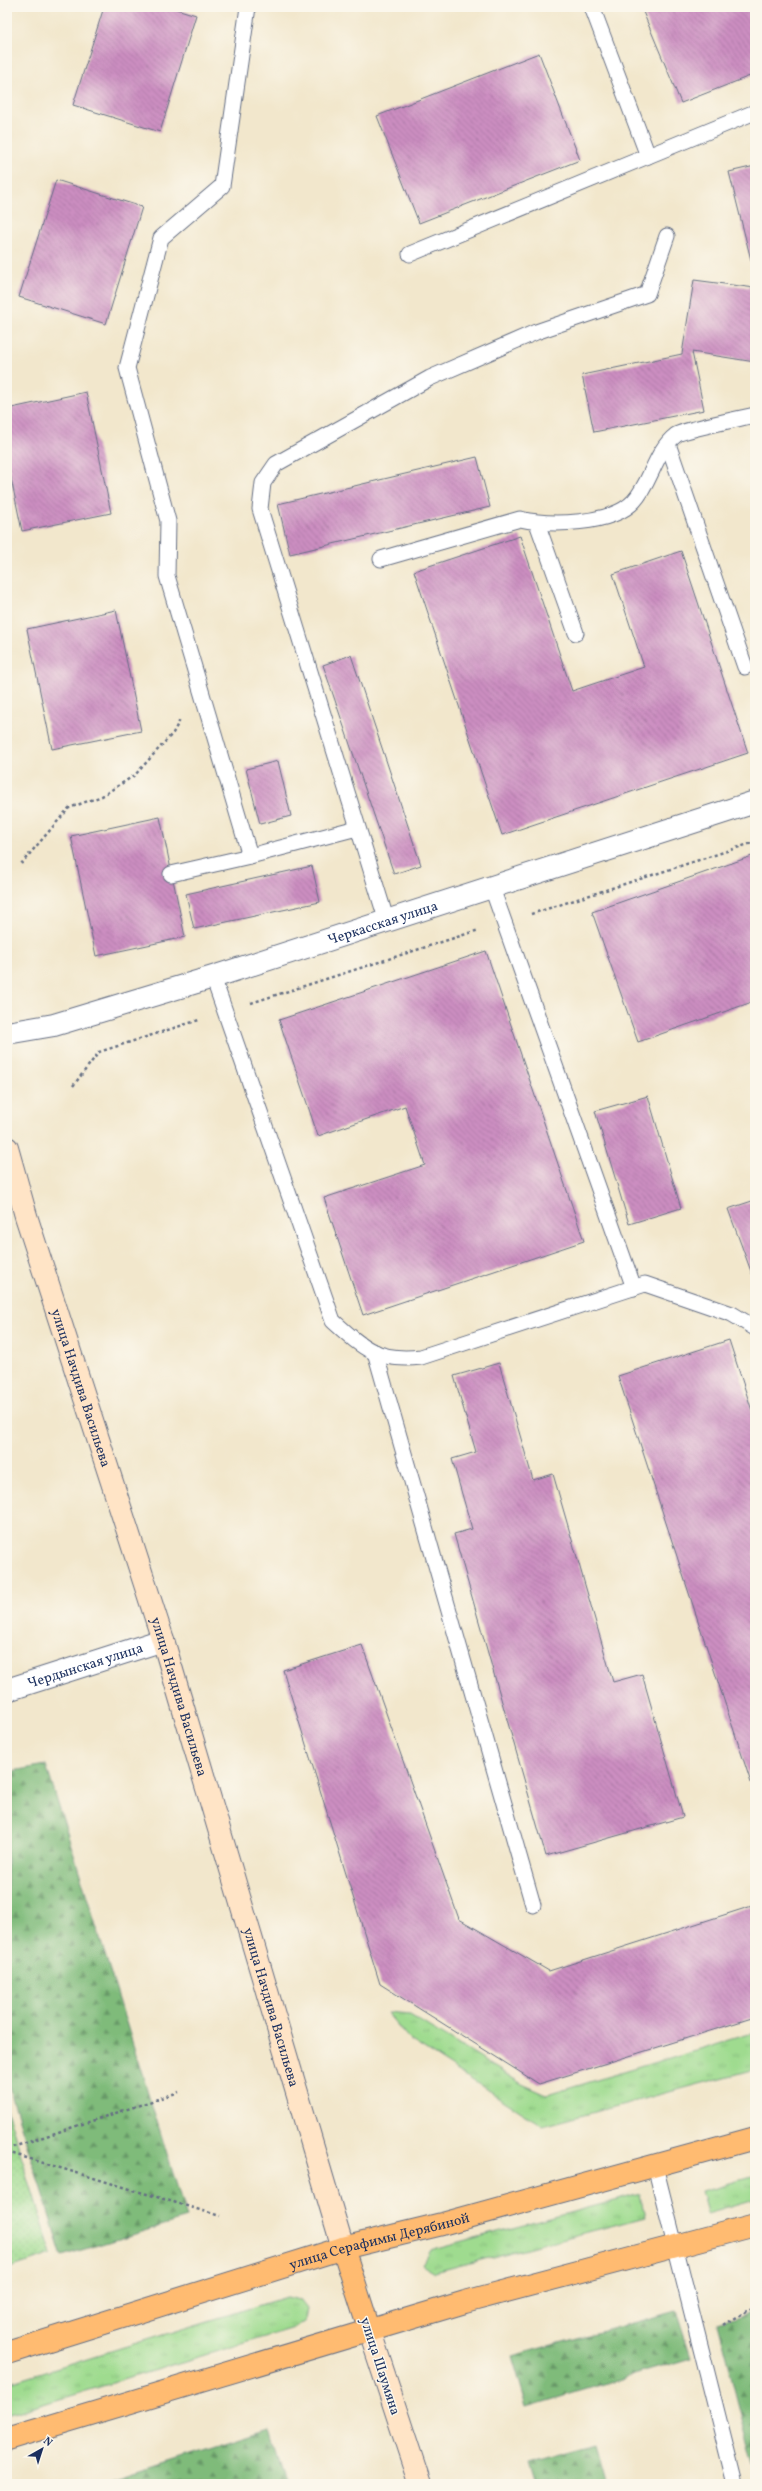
<svg xmlns="http://www.w3.org/2000/svg" width="762" height="2491" viewBox="0 0 762 2491" font-family="Vollkorn,serif">
<style>
.grass{fill:url(#grass-tufts);stroke:#5d8576}
.forest{fill:url(#forest-firs);stroke:#4d756c}
.park{fill:url(#park-dots);stroke:#5d8576}
.building{fill:url(#building-back-hatch)}
.lines{fill:none;stroke-linecap:round;stroke-linejoin:round}
.lane-casing{stroke:#666f84;stroke-width:17}
.street-casing{stroke:#666f84;stroke-width:24}
.secondary-casing{stroke:#666f84;stroke-width:24}
.primary-casing{stroke:#666f84;stroke-width:24}
.path{stroke:#666f84;stroke-width:2.5;stroke-dasharray:3 3;stroke-linecap:butt}
.lane{stroke:#fff;stroke-width:15}
.street{stroke:#fff;stroke-width:22}
.secondary{stroke:#ffe4c6;stroke-width:22}
.primary{stroke:#ffbb71;stroke-width:22}
.labels{text-anchor:middle;stroke-width:3;stroke-linejoin:round;paint-order:stroke}
.street-label{font-size:14px;fill:#1b2f5e;stroke:#fbf7ec}
</style>
<defs>
<pattern id="grass-tufts" width="24" height="20" patternUnits="userSpaceOnUse"><rect width="24" height="20" fill="#9fdb8f"/><path d="M3 7l-1-3M5 7V3M7 7l1-3M15 17l-1-3M17 17v-4M19 17l1-3" fill="none" stroke="#88bc7e"/></pattern>
<pattern id="forest-firs" width="22" height="20" patternUnits="userSpaceOnUse"><rect width="22" height="20" fill="#7fbb7a"/><path d="M5 1l3.5 6h-7zM16 11l3.5 6h-7z" fill="#679867"/></pattern>
<pattern id="park-dots" width="8" height="8" patternUnits="userSpaceOnUse"><rect width="8" height="8" fill="#9fdb8f"/><path d="M2 2h.1M6 6h.1" fill="none" stroke="#88bc7e" stroke-width="1.8" stroke-linecap="round"/></pattern>
<pattern id="building-back-hatch" width="6" height="6" patternUnits="userSpaceOnUse"><rect width="6" height="6" fill="#cc8ec1"/><path d="M-1 5l2 2M0 0l6 6M5-1l2 2" fill="none" stroke="#a574a0"/></pattern>
</defs>
<rect width="100%" height="100%" fill="#fbf7ec"/>
<filter id="ink" filterUnits="userSpaceOnUse"><feTurbulence type="fractalNoise" baseFrequency=".025" numOctaves="2"/><feDisplacementMap in="SourceGraphic" scale="8" xChannelSelector="R" yChannelSelector="G"/><feConvolveMatrix kernelMatrix="1 2 1 2 8 2 1 2 1" color-interpolation-filters="sRGB"/></filter>
<filter id="wash" filterUnits="userSpaceOnUse"><feTurbulence type="fractalNoise" baseFrequency=".012" numOctaves="4" result="noise"/><feDisplacementMap in="SourceGraphic" scale="16" xChannelSelector="R" yChannelSelector="G"/><feGaussianBlur stdDeviation="0.9" result="paint"/><feColorMatrix in="noise" values="0 0 0 0 0 0 0 0 0 0 0 0 0 0 0 0 0 1.4 0 .05"/><feComposite in="paint" operator="in"/></filter>
<g filter="url(#wash)">
<rect width="100%" height="100%" fill="#f2e7cc"/>
<g class="grass">
<path d="M387 2013 410 2015 522 2084 547 2095 755 2032V2069L543 2126 410 2040Z"/>
<path d="M755 2176V2199L707 2213 701 2191Z"/>
<path d="M640 2194 645 2217 435 2272 422 2264 430 2250Z"/>
<path d="M286 2297 300 2300 307 2309 305 2320 294 2328 7 2415V2383Z"/>
</g>
<g class="forest">
<path d="M46 1765 187 2218 62 2256 7 2081V1772Z"/>
<path d="M676 2311 691 2358 527 2407 512 2356Z"/>
<path d="M755 2311V2465H754L717 2323Z"/>
<path d="M269 2430 287 2484H100Z"/>
<path d="M597 2445 608 2484H534L528 2464Z"/>
</g>
<path class="park" d="M7 2110 52 2254 7 2269Z"/>
<g id="blocks">
<g class="building">
<path d="M104 7H170L196 15 160 132 73 105Z"/>
<path d="M641 7H755V74L681 103Z"/>
<path d="M539 53 580 160 419 223 377 116Z"/>
<path d="M755 166V272H754L729 172Z"/>
<path d="M56 180 142 207 106 324 19 297Z"/>
<path d="M694 280 755 288V362L692 352 704 410 594 432 582 375 682 354Z"/>
<path d="M86 392 111 513 22 531 7 459V409Z"/>
<path d="M477 457 490 507 290 554 278 504Z"/>
<path d="M520 536 572 691 644 667 613 574 681 551 748 753 502 835 414 571Z"/>
<path d="M116 610 141 731 52 749 27 629Z"/>
<path d="M351 655 421 865 394 874 323 665Z"/>
<path d="M278 761 291 816 260 824 246 769Z"/>
<path d="M160 817 185 937 96 956 71 836Z"/>
<path d="M755 855V1001L638 1042 592 912Z"/>
<path d="M312 866 320 902 194 929 186 894Z"/>
<path d="M486 951 584 1241 363 1315 324 1198 425 1165 405 1106 318 1136 279 1020Z"/>
<path d="M648 1096 681 1208 629 1224 595 1111Z"/>
<path d="M755 1200V1273L752 1274 728 1209Z"/>
<path d="M729 1340 755 1420V1795L618 1376Z"/>
<path d="M499 1363 533 1480 553 1474 613 1682 642 1674 683 1817 546 1856 454 1534 472 1529 452 1459 476 1452 454 1376Z"/>
<path d="M362 1645 459 1919 549 1971 755 1905V2017L539 2084 380 1984 283 1670Z"/>
</g>
</g>
</g>
<g filter="url(#ink)">
<use href="#blocks" fill-opacity="0" stroke="#666f84" stroke-width="1"/>
<g class="lines">
<g class="lane-casing">
<g id="lane">
<path d="M248 7 222 186 161 238 127 368 168 521 167 576 250 856 357 828"/>
<path d="M592 7 648 156 755 112"/>
<path d="M410 254 648 156"/>
<path d="M668 444 745 667"/>
<path d="M537 523 576 633"/>
<path d="M381 559 520 519C550 526 612 525 634 501 651 483 655 451 676 435 682 430 743 418 755 415"/>
<path d="M171 874 250 856"/>
<path d="M492 888 634 1288"/>
<path d="M387 922 260 509 263 483 276 464 430 378 536 332 647 294 667 236"/>
<path d="M213 977 333 1321C364 1349 378 1362 421 1357L645 1284 732 1314 755 1328"/>
<path d="M375 1352 533 1905"/>
<path d="M655 2166 735 2484"/>
</g>
</g>
<g class="street-casing">
<g id="street">
<path id="s1" d="M7 1033 54 1025 213 977 755 802"/>
<path id="s2" d="M7 1690 163 1640"/>
</g>
</g>
<g class="secondary-casing">
<g id="secondary">
<path id="s3" d="M7 1148 26 1216 163 1640 343 2248"/>
<path d="M369 2329 420 2484"/>
</g>
</g>
<g class="primary-casing">
<g id="primary">
<path d="M343 2248 369 2329"/>
<path id="s4" d="M7 2353 343 2248 442 2224 755 2138"/>
<path d="M7 2439 465 2302 755 2225"/>
</g>
</g>
<g class="path">
<path d="M21 864 69 808 102 796 135 775 173 733 180 720"/>
<path d="M531 914 755 842"/>
<path d="M251 1003 479 930"/>
<path d="M73 1086 99 1052 199 1020"/>
<path d="M7 2149 179 2092"/>
<path d="M7 2152 220 2216"/>
<path d="M724 2325 755 2306"/>
</g>
<use href="#lane" class="lane"/>
<use href="#street" class="street"/>
<use href="#secondary" class="secondary"/>
<use href="#primary" class="primary"/>
</g>
</g>
<g class="labels">
<g class="street-label">
<text dy="5" stroke="none"><textPath href="#s1" startOffset="392">Черкасская улица</textPath></text>
<text dy="5" stroke="none"><textPath href="#s3" startOffset="251">улица Начдива Васильева</textPath></text>
<text dy="5" stroke="none"><textPath href="#s2" startOffset="82">Чердынская улица</textPath></text>
<text dy="5" stroke="none"><textPath href="#s3" startOffset="575">улица Начдива Васильева</textPath></text>
<text dy="5" stroke="none"><textPath href="#s3" startOffset="899">улица Начдива Васильева</textPath></text>
<text dy="5" stroke="none"><textPath href="#s4" startOffset="389">улица Серафимы Дерябиной</textPath></text>
<text transform="translate(381 2366) rotate(72)" y="5">улица Шаумяна</text>
</g>
</g>
<rect width="762" height="2491" fill="none" stroke="#fbf7ec" stroke-width="24"/>
<g transform="translate(42 2449) rotate(39)" stroke="#fbf7ec" stroke-width="3" paint-order="stroke">
<path d="M0-3L7 15L0 10L-7 15Z" fill="#1b2f5e"/>
<text y="-6" font-size="11" font-weight="bold" text-anchor="middle" fill="#1b2f5e">N</text>
</g>
</svg>
